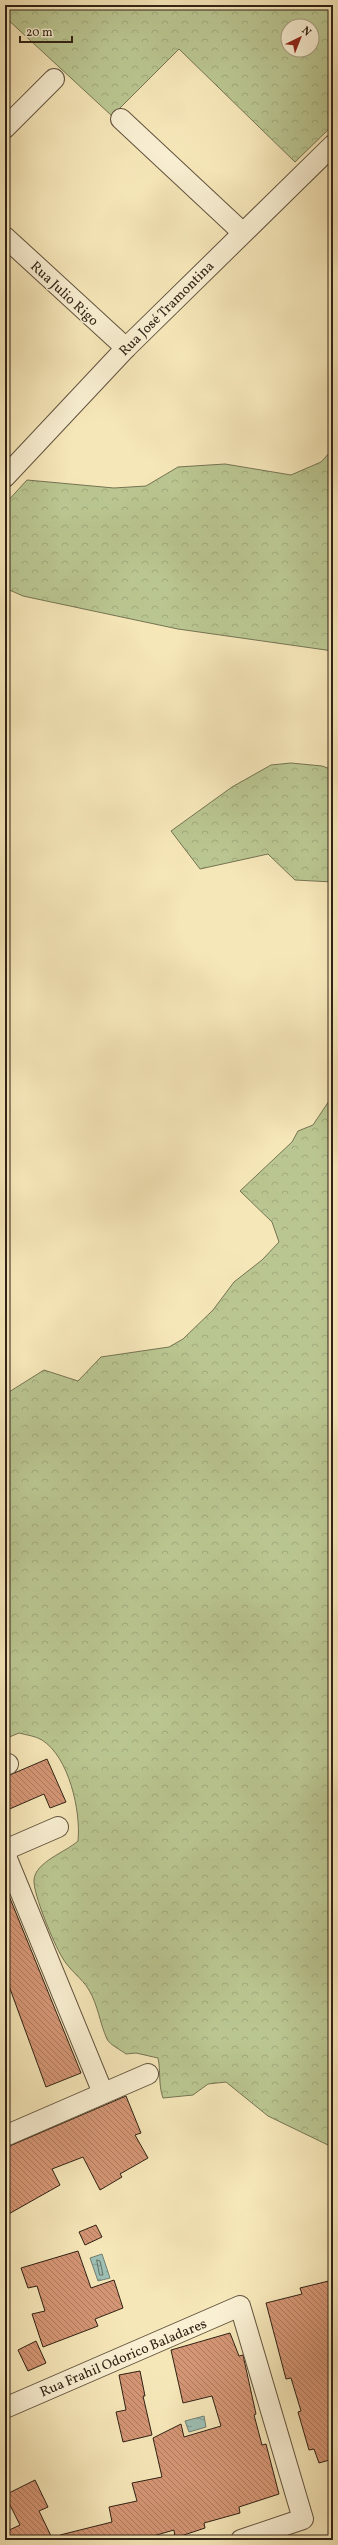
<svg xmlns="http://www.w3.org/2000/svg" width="338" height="2545" viewBox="0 0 338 2545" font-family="Vollkorn,serif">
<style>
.forest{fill:url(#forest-crowns);stroke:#757453;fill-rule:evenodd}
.water{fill:url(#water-ripples);stroke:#718074}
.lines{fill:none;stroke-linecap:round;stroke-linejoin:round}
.shore{stroke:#667064;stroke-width:1}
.building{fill:url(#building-back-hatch);stroke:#302215}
.minor-casing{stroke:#62533e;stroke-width:22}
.minor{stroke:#f9efd2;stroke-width:20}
.labels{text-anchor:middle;stroke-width:3;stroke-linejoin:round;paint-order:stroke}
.street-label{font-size:14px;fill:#302215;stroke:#f9efd2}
</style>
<defs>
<pattern id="forest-crowns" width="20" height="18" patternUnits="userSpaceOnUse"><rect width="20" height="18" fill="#bac691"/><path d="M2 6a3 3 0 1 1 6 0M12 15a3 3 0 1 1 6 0" fill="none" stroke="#a0aa7c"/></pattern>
<pattern id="water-ripples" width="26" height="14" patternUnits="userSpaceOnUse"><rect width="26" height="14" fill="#9dbfb4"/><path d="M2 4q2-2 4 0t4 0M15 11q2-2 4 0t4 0" fill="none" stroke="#809b91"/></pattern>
<pattern id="building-back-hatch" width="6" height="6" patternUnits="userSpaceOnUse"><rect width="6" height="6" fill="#d59675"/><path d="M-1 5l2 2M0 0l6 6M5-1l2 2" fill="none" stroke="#ad7a5f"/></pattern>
</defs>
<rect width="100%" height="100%" fill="#f6e7b9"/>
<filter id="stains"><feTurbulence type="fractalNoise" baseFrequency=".005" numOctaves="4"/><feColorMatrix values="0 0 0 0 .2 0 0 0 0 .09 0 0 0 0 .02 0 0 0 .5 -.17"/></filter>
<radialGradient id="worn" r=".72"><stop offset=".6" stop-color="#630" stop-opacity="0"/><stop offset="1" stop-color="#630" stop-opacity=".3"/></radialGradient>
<g class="forest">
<path d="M13 5H333V125L295 162 179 49 112 116 5 17ZM288 26H312V50H288Z"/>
<path d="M333 449V651L178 629 23 596 5 588V504L27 480 114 488 146 486 178 467 225 464 291 475 321 462Z"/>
<path d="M291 763 322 766 333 770V882L295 880 268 854 200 869 171 831 232 787 271 765Z"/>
<path d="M333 1095V2145H328L268 2116 226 2082 208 2084 193 2095 163 2098C158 2084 161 2072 158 2058L136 2053 126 2054C121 2050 110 2045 107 2039 100 2024 98 2005 89 1990 82 1978 69 1970 62 1957 54 1944 33 1894 34 1880 35 1862 66 1852 78 1841 81 1811 69 1757 42 1740 36 1736 26 1735 19 1733L7 1738 5 1736V1397L9 1392 44 1370 78 1381 101 1357 169 1347 183 1339 213 1310 234 1282 262 1260 279 1242 272 1222 240 1191 292 1142 298 1131 313 1125Z"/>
</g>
<g class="water">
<path d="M102 2254 110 2278 98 2281 90 2258Z"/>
<path d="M204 2416 206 2427 189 2432 185 2421Z"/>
</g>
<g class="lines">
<path class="shore" d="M97 2260 100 2261 103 2275H100Z"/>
</g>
<g class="building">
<path d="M47 1759 66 1802 50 1808 44 1794 5 1811V1777Z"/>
<path d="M5 1886 81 2073 46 2087 5 1975Z"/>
<path d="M126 2096 141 2133 135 2135 148 2158 120 2174 122 2177 100 2190 83 2157 52 2169 60 2185 5 2216V2148Z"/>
<path d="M96 2225 102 2237 85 2245 79 2232Z"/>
<path d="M78 2251 91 2288 114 2280 123 2308 95 2319 98 2326 43 2347 32 2314 45 2311 37 2286 28 2288 21 2268Z"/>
<path d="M333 2280V2459L319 2463 314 2449 309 2450 298 2412 301 2411 291 2378 286 2379 266 2303 302 2294 300 2288Z"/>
<path d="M230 2333 239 2356 243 2355 256 2414 254 2415 262 2445 266 2444 279 2494 239 2507 240 2513 204 2523 205 2528 175 2538 174 2530 146 2538V2540H61L60 2535 112 2522 109 2507 137 2501 132 2483 162 2477 153 2438 181 2424 184 2437 221 2426 212 2396 183 2403 171 2350Z"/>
<path d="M36 2341 46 2363 28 2371 18 2350Z"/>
<path d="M140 2371 145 2396H143L152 2435 123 2442 116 2412 126 2410 119 2375Z"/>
<path d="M35 2480 48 2507 39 2511 53 2540H5V2532L20 2525 5 2495Z"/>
</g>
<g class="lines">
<g class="minor-casing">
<g id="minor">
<path d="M121 119 242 232"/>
<path d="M5 128 54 79"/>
<path d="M5 237 126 348"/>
<path d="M5 477 126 348 333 145"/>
<path d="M5 1765 8 1764"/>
<path d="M5 1850 58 1827"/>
<path d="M5 1854 103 2093"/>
<path d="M5 2136 148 2074"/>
<path d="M5 2408 240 2306 303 2519 241 2540"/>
</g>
</g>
<use href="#minor" class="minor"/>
</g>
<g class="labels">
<g class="street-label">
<text transform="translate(65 293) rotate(43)" y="5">Rua Julio Rigo</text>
<text transform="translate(166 308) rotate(-45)" y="5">Rua José Tramontina</text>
<text transform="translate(123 2357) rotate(-23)" y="5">Rua Frahil Odorico Baladares</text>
</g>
</g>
<rect width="338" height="2545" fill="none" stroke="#f6e7b9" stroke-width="20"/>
<rect x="6" y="6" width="326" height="2533" fill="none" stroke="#302215" stroke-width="2"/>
<rect x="10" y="10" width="318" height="2525" fill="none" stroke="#302215"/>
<g transform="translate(300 38) rotate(43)"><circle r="19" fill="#f9efd2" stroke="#a99d86"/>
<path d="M0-3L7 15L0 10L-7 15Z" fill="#8f2418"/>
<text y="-6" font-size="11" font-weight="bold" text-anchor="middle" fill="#302215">N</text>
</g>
<path d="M20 36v6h52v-6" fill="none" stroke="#302215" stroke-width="2"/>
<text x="26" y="36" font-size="12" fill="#302215" stroke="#f9efd2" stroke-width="3" paint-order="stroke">20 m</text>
<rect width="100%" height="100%" filter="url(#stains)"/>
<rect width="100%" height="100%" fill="url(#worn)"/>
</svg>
